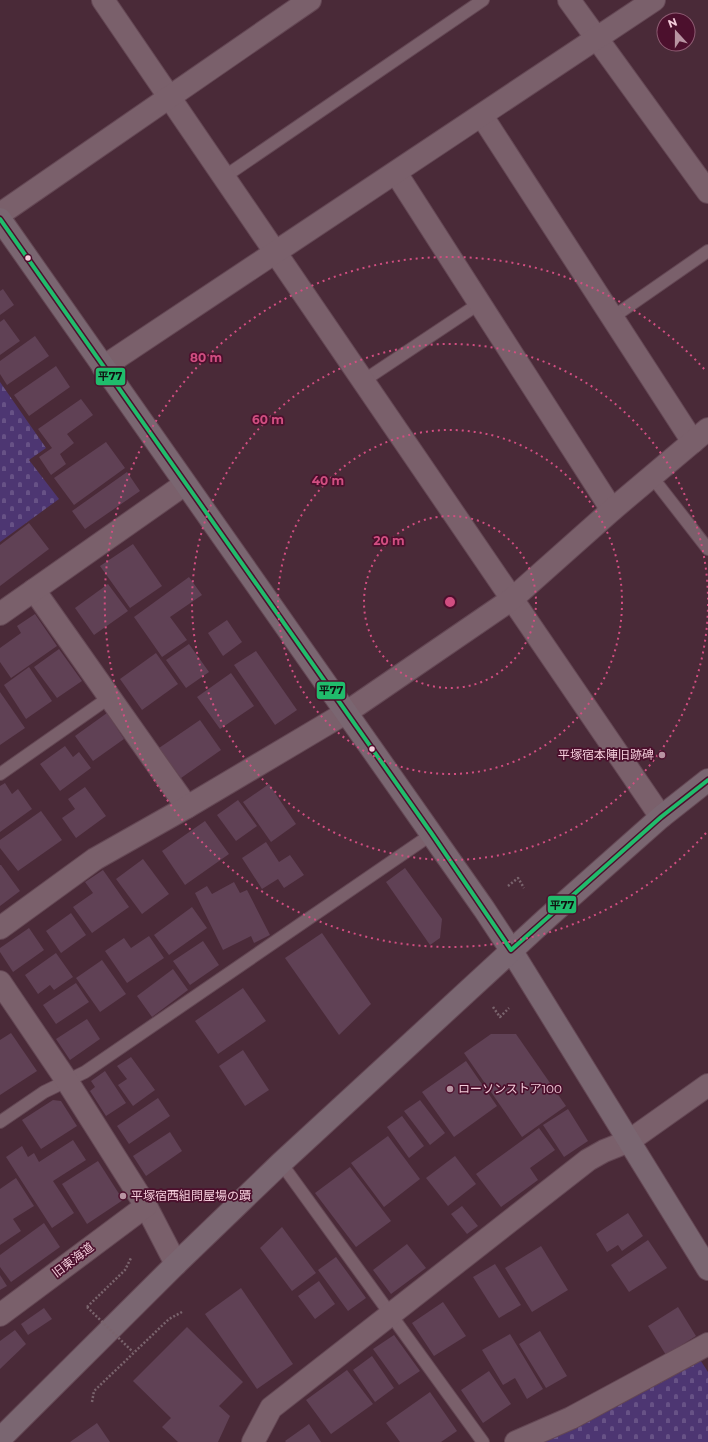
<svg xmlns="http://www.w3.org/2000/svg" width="708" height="1442" viewBox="0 0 708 1442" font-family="Montserrat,'Noto Sans JP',sans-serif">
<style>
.cemetery{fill:url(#cemetery-stones)}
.building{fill:#604155}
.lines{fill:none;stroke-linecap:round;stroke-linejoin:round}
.lane-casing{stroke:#644754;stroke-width:14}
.street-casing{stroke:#644754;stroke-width:24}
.secondary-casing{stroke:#644754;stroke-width:24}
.path{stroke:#7a646d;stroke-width:2.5;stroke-dasharray:2 2;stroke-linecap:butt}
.lane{stroke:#7a606b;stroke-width:12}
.street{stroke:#7a606b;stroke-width:22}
.secondary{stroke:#7a6671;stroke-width:22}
.path-bridge{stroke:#7a646d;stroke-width:2.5;stroke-dasharray:2 2;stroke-linecap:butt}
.bus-1-casing{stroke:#4c102d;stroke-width:7}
.bus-1{stroke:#20bc6c;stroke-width:4}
.ring{fill:none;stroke:#d14e81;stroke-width:2;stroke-dasharray:2 4}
.bus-dot{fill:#f4cddb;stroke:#4c102d;stroke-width:1.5}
.poi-dot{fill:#b894a2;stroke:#4c102d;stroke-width:1.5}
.labels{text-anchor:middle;stroke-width:3.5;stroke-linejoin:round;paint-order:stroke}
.poi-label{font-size:12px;fill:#f4cddb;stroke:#4c102d;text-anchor:start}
.street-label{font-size:12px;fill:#f4cddb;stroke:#4c102d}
.centre{fill:#d14e81;stroke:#4c102d;stroke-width:2}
.ring-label{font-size:12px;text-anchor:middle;font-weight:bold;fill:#d14e81;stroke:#4c102d;stroke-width:3.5;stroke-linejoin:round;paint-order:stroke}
.line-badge{stroke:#4c102d;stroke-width:1.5}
.pale-badge-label{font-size:11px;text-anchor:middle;font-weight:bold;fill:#111}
</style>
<defs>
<pattern id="cemetery-stones" width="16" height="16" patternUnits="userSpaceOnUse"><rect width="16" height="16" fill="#4d3672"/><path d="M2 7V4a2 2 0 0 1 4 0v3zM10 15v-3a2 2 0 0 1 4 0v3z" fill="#675286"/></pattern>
</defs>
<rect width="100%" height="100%" fill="#4a2a38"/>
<g class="cemetery">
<path d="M0 382 46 448 29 460 59 499 0 542Z"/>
<path d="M699 1358 708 1372V1442H536Z"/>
</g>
<g class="building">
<path d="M3 289 14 305 0 315V291Z"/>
<path d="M4 319 20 341 0 355V322Z"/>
<path d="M35 336 49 356 7 385 0 374V361Z"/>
<path d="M56 366 70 387 29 416 14 395Z"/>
<path d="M81 399 93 415 67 434 74 443 60 454 66 464 51 475 39 457 52 448 38 429Z"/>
<path d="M106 442 125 468 74 505 54 478Z"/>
<path d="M127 472 140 491 85 529 72 511Z"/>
<path d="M29 523 49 549 0 586V545Z"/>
<path d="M133 544 162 586 130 608 100 566Z"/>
<path d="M189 577 202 595 170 617 187 640 162 657 134 617Z"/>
<path d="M108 584 128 611 94 635 75 608Z"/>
<path d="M35 614 57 646 11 678 0 662V648L21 633 17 626Z"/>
<path d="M227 620 242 642 223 656 208 633Z"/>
<path d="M189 644 209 672 186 688 166 660Z"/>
<path d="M59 649 82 681 57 698 34 667Z"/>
<path d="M256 651 297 710 275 725 234 665Z"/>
<path d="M156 653 178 684 142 710 120 679Z"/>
<path d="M29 667 52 701 26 719 4 685Z"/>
<path d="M231 673 254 706 220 729 197 697Z"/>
<path d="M0 692 25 728 0 745Z"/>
<path d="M107 713 124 739 93 761 75 736Z"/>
<path d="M200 720 221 750 181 778 159 748Z"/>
<path d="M65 746 73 757 79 752 91 768 60 791 40 764Z"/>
<path d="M5 783 12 794 18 789 32 809 0 832V786Z"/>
<path d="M269 784 296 824 271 842 243 802Z"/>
<path d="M85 787 106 816 76 838 62 818 75 809 68 799Z"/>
<path d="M238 800 257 826 236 841 217 815Z"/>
<path d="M41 811 62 840 18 871 0 848V840Z"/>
<path d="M205 821 229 854 185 885 162 851Z"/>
<path d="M266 842 279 862 290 855 304 875 284 888 278 879 262 889 242 858Z"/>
<path d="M143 859 169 894 142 914 116 879Z"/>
<path d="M0 865H1L20 891 0 906Z"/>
<path d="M405 868 442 919 440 938 430 945 386 882Z"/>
<path d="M103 870 129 907 92 933 73 907 93 893 85 882Z"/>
<path d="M234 882 240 893 247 890 270 935 254 943 251 936 223 950 195 893 207 886 212 894Z"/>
<path d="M192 907 207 928 169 955 154 935Z"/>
<path d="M71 913 86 935 61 953 46 931Z"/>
<path d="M29 928 44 950 13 972 0 952V948Z"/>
<path d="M322 933 371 1004 339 1035 285 958Z"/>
<path d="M149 936 164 958 127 983 105 951 124 938 131 948Z"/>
<path d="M203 941 219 965 190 985 173 961Z"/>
<path d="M56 953 73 977 54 990 50 985 38 994 25 975Z"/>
<path d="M102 960 126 994 100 1012 76 978Z"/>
<path d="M173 969 188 990 152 1017 137 996Z"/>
<path d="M76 983 89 1002 56 1024 43 1005Z"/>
<path d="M243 988 266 1021 218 1054 195 1021Z"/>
<path d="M87 1019 100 1039 70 1060 56 1039Z"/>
<path d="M11 1033 37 1071 0 1095V1040Z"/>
<path d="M491 1034H516L566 1106 522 1137 464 1053Z"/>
<path d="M243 1050 269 1090 245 1106 219 1066Z"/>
<path d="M131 1057 155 1090 133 1106 118 1085 127 1079 117 1066Z"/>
<path d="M466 1061 497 1106 454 1137 422 1092Z"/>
<path d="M105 1071 126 1103 106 1116 90 1091 95 1087 91 1081Z"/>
<path d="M158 1098 170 1116 129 1144 117 1126Z"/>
<path d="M53 1100 61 1101 77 1126 41 1149 22 1120Z"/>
<path d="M420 1100 445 1133 430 1145 404 1111Z"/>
<path d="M568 1109 588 1141 564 1157 543 1125Z"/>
<path d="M402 1116 424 1146 409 1158 387 1127Z"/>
<path d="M539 1128 555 1150 530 1168 538 1180 501 1207 476 1174Z"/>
<path d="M170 1132 182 1151 146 1176 133 1156Z"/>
<path d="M388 1136 420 1179 384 1207 351 1163Z"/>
<path d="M73 1140 86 1160 53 1181 74 1213 52 1228 6 1157 22 1146 28 1157 34 1153 39 1162Z"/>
<path d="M455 1156 476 1184 448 1206 426 1178Z"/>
<path d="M98 1161 123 1200 87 1224 62 1184Z"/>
<path d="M350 1167 391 1221 356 1247 315 1193Z"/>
<path d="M16 1178 34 1206 13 1219 21 1231 0 1245V1189Z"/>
<path d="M462 1206 478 1226 467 1234 451 1214Z"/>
<path d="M628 1213 643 1236 622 1251 618 1245 607 1252 596 1234Z"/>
<path d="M44 1223 60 1247 11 1282 0 1267V1255Z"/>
<path d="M282 1227 316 1273 292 1291 260 1248Z"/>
<path d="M648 1240 667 1268 629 1292 611 1265Z"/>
<path d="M407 1244 426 1268 391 1294 373 1270Z"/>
<path d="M541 1246 568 1290 532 1312 505 1268Z"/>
<path d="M336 1257 366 1298 348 1311 318 1270Z"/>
<path d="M495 1264 521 1305 499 1318 473 1277Z"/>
<path d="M0 1275 7 1286 0 1290Z"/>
<path d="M319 1281 335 1304 315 1319 298 1296Z"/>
<path d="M241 1288 293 1364 257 1389 205 1314Z"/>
<path d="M443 1302 466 1336 434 1356 412 1323Z"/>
<path d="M678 1307 696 1336 666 1355 648 1326Z"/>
<path d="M44 1308 52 1319 28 1335 21 1324Z"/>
<path d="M187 1327 243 1382 219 1406 230 1416 218 1442H178L162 1427 171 1418 133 1381Z"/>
<path d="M15 1330 26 1344 0 1369V1341Z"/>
<path d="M540 1331 567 1376 546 1388 519 1344Z"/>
<path d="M510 1334 543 1389 527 1399 515 1378 503 1385 482 1350Z"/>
<path d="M394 1335 420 1371 399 1385 373 1349Z"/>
<path d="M372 1356 394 1388 375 1402 353 1370Z"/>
<path d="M347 1370 373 1404 331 1434 306 1400Z"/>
<path d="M489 1371 511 1404 483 1423 461 1390Z"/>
<path d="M430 1392 457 1431 441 1442H400L386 1423Z"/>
<path d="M97 1423 110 1442H70Z"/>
<path d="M309 1424 321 1442H286L285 1441Z"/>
</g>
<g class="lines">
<g class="lane-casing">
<g id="lane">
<path d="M224 177 483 0"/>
<path d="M613 317 708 251"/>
<path d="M363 381 480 303"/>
<path d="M652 477 708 549"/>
<path d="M0 774 110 697"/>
<path d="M0 1122 44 1092 85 1072 432 834"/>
<path d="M281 1163 483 1442"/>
</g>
</g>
<g class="street-casing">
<g id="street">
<path d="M103 0 661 817"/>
<path d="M569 0 708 192"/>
<path d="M482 116 693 442"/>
<path d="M396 173 612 510"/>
<path d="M0 214 310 0"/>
<path d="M103 367 654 0"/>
<path d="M34 590 187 807"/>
<path d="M0 614 185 484"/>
<path d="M0 928 95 859 187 807 347 712 512 599 612 510 708 429"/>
<path d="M0 982 67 1081 146 1206 176 1264"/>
<path d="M0 1315 146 1206"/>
<path d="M253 1442 271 1408 588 1160 604 1151 629 1141 708 1085"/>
<path d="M516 1442 571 1418 708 1344"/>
</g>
</g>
<g class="secondary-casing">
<g id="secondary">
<path d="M0 219 484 909 511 950 708 1269"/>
<path d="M0 1439 176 1264 281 1163 547 918 661 817 708 780"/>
</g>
</g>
<g class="path">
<path d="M508 886 518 878 524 888"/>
<path d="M493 1007 500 1017 509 1008"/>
<path d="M87 1307 125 1270 131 1258"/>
<path d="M92 1402 94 1391 169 1319 182 1312"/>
</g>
<use href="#lane" class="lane"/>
<use href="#street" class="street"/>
<use href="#secondary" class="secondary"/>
<path class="path-bridge" d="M87 1307 133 1352"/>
<g class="bus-1-casing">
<path id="bus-1" d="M0 219 432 834 511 950 661 817 708 780"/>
</g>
<use href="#bus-1" class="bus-1"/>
</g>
<g class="ring">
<circle cx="450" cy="602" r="86"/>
<circle cx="450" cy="602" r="172"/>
<path d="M708 604A258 258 0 1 1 708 600"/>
<path d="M706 833A345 345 0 1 1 706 371"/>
</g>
<g class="bus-dot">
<circle cx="28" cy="258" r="3.5"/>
<circle cx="372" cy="749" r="3.5"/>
</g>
<g class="poi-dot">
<circle cx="662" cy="755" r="4"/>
<circle cx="450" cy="1089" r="4"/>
<circle cx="123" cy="1196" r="4"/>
</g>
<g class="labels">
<g class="poi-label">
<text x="654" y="759" text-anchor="end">平塚宿本陣旧跡碑</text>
<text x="458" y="1093">ローソンストア100</text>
<text x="131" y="1200">平塚宿西組問屋場の蹟</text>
</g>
<g class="street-label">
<text transform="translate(73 1260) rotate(-37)" y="4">旧東海道</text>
</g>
</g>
<circle cx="450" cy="602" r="6" class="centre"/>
<g class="ring-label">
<text x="206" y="362">80 m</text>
<text x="268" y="424">60 m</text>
<text x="328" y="485">40 m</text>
<text x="389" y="545">20 m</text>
</g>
<g class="line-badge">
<rect x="95" y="367" width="31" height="19" rx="4" fill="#20bc6c"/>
<rect x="316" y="681" width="30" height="19" rx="4" fill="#20bc6c"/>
<rect x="547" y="895" width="30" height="19" rx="4" fill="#20bc6c"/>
</g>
<g class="pale-badge-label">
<text x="110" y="380">平77</text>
<text x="331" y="694">平77</text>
<text x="562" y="909">平77</text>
</g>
<g transform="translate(676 32) rotate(339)"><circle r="19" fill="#4c102d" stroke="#8f5c73"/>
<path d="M0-3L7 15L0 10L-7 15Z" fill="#b894a2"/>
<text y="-6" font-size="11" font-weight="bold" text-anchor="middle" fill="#f4cddb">N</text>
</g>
</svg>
